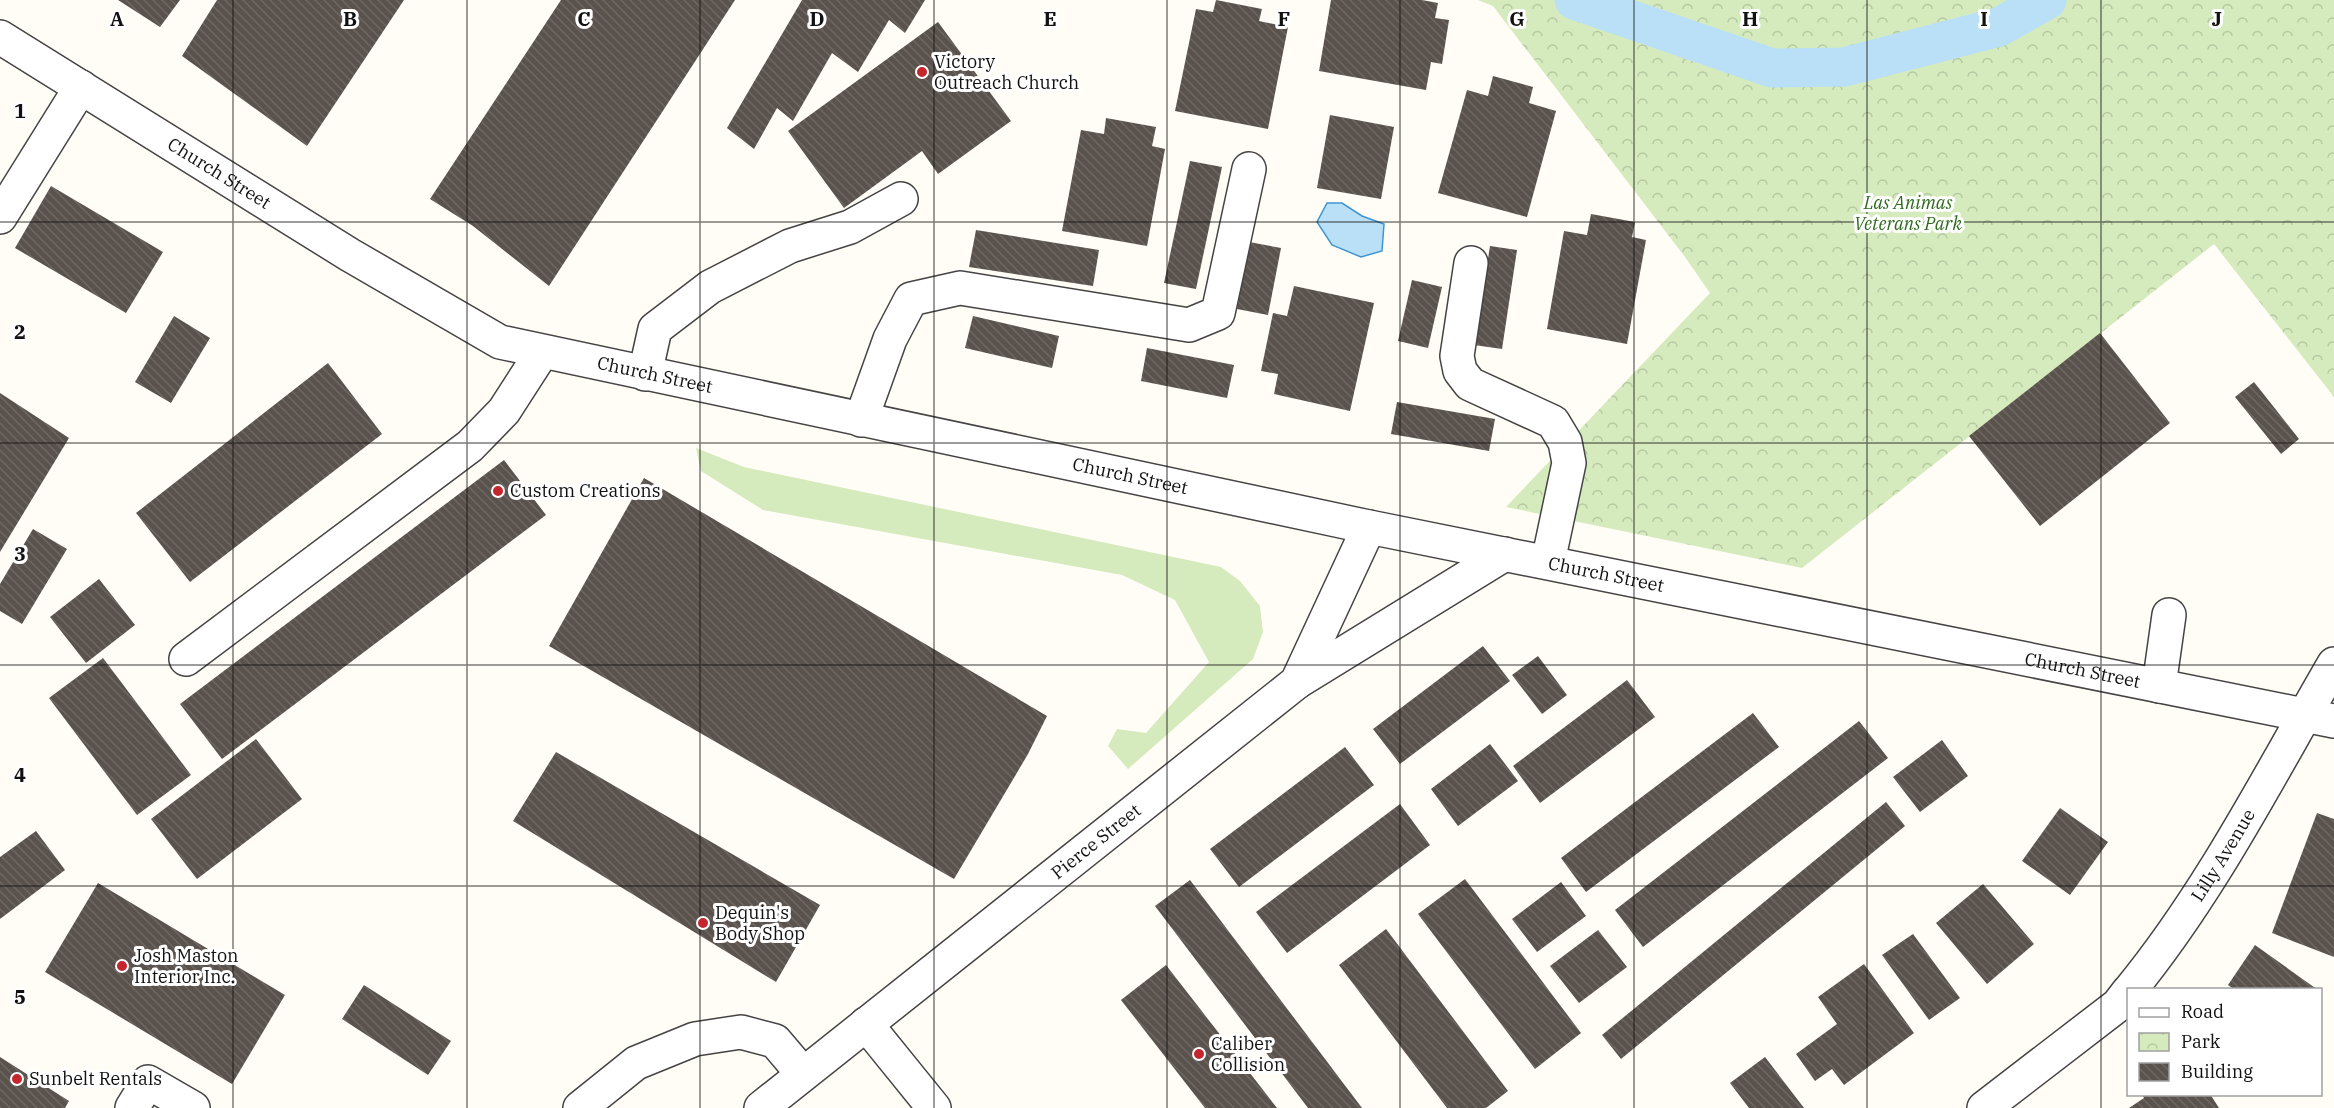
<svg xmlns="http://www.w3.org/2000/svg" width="2334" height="1108" viewBox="0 0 2334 1108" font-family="'IBM Plex Serif',serif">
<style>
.grass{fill:#d5ebbd}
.park{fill:url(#park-crowns)}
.water{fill:#b9e0f7;stroke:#3f96cf;stroke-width:1.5}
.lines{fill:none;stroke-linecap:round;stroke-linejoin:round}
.canal{stroke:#b9e0f7;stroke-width:39}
.building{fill:url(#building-back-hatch)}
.minor-casing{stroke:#444;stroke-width:36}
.minor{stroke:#fff;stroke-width:33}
.grid{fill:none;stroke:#111;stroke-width:1.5;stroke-opacity:0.55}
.poi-dot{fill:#c4262e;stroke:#fff;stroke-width:2}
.labels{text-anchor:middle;stroke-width:6;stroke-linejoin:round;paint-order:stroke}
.poi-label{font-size:18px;fill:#111;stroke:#fff;text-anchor:start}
.street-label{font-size:18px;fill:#111;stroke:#fff}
.park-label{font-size:18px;font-style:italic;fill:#2f6b1f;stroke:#fff}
.grid-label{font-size:20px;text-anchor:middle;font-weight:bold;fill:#111;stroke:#fff;stroke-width:6;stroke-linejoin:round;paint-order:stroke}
</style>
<defs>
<pattern id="park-crowns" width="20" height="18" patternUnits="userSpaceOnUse" patternTransform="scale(1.5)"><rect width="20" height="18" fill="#d5ebbd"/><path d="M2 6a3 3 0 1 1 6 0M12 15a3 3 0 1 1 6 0" fill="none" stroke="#b6c8a1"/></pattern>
<pattern id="building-back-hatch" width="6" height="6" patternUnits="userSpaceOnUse" patternTransform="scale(1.5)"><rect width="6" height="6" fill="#5a524d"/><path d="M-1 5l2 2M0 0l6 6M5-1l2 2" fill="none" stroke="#6d6662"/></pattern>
</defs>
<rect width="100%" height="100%" fill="#fffdf5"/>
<path class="grass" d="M696 448 744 467 1221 567 1240 581 1260 606 1263 632 1253 659 1128 769 1108 746 1117 729 1146 733 1209 662 1175 600 1122 575 763 510 701 471Z"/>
<path class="park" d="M1478 0H2334V397L2214 244 1802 568 1506 507 1710 293 1685 257 1493 6Z"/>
<path class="water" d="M1327 203H1342L1362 216 1384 224 1382 251 1361 257 1332 245 1317 222Z"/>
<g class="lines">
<path class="canal" d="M1574 0 1772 68 1844 67 1999 27 2047 0"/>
</g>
<g class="building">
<path d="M118 0H180L160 27Z"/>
<path d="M217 0H404L307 146 182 56Z"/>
<path d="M561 0H735L549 286 473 226 430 199Z"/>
<path d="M802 0H925L905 33 889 20 858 72 832 53 793 121 777 108 754 149 727 128Z"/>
<path d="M1216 0 1262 9 1259 21 1288 27 1268 129 1175 111 1196 9 1213 12Z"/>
<path d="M1331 0H1422L1438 3 1435 18 1449 20 1442 64 1431 62 1426 90 1319 71Z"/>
<path d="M938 22 1011 121 938 174 922 151 844 208 788 131Z"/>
<path d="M1493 76 1533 87 1529 103 1556 111 1527 217 1438 193 1467 90 1488 96Z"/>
<path d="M1330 115 1394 127 1381 199 1317 188Z"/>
<path d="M1106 118 1156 127 1152 146 1165 149 1147 246 1062 231 1081 130 1104 134Z"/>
<path d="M1190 161 1222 167 1196 289 1164 283Z"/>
<path d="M51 186 163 252 126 313 15 248Z"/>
<path d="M1591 214 1635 222 1632 237 1646 240 1627 344 1547 329 1564 231 1587 235Z"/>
<path d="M976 230 1099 250 1093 286 969 267Z"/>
<path d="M1249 242 1281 248 1268 315 1237 309Z"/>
<path d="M1490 246 1517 250 1502 349 1474 345Z"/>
<path d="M1412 280 1442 287 1428 348 1398 341Z"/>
<path d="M1294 286 1374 303 1350 411 1274 394 1278 374 1261 371 1273 313 1287 316Z"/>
<path d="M174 316 210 338 171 403 135 382Z"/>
<path d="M973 316 1059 336 1052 368 965 348Z"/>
<path d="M2100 333 2170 423 2040 526 1969 436Z"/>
<path d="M1147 348 1234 365 1227 398 1141 381Z"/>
<path d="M328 363 382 434 190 582 136 513Z"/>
<path d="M2254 382 2299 439 2281 454 2235 397Z"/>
<path d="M0 393 69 438 0 552Z"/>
<path d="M1397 402 1495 419 1489 451 1391 434Z"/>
<path d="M504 460 546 515 222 759 180 704Z"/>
<path d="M644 478 1047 716 1028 754 954 879 549 646Z"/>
<path d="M33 529 67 549 22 624 0 611V584Z"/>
<path d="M99 579 135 625 86 663 50 617Z"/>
<path d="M1483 646 1510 681 1400 764 1373 729Z"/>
<path d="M1538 656 1567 695 1542 714 1512 675Z"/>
<path d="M103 658 191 775 137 815 49 698Z"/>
<path d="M1627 680 1655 717 1540 803 1513 766Z"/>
<path d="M1753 713 1779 747 1586 892 1561 858Z"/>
<path d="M1859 721 1888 758 1643 947 1615 910Z"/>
<path d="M256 739 302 799 197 879 151 819Z"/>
<path d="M1942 740 1968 776 1920 812 1893 777Z"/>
<path d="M1490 744 1518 781 1458 826 1431 789Z"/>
<path d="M1345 747 1374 785 1239 887 1210 849Z"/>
<path d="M556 752 820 905 776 982 513 821Z"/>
<path d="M1886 802 1905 826 1621 1059 1602 1035Z"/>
<path d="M1400 804 1430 845 1287 953 1256 912Z"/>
<path d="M2060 808 2108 842 2070 895 2022 861Z"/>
<path d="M2317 813 2334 819V957L2272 933Z"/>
<path d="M36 831 65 870 0 919V857Z"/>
<path d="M1465 879 1581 1033 1535 1069 1418 914Z"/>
<path d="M1190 880 1362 1108H1308L1155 906Z"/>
<path d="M1561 882 1586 916 1537 952 1512 919Z"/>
<path d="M98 883 285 995 232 1084 45 972Z"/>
<path d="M1983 884 2034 944 1987 984 1936 923Z"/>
<path d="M1386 929 1508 1091 1486 1108H1447L1339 965Z"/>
<path d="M1598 930 1627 967 1579 1003 1550 966Z"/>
<path d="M1913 934 1960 998 1929 1020 1882 955Z"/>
<path d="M2255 945 2318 990H2235L2228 985Z"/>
<path d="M1864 964 1914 1033 1844 1085 1832 1069 1815 1081 1796 1054 1837 1024 1818 997Z"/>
<path d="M1166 965 1277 1108H1205L1121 1000Z"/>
<path d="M364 985 451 1041 428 1075 342 1019Z"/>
<path d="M0 1057 69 1101 65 1108H0Z"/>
<path d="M1765 1057 1804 1108H1749L1730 1083Z"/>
<path d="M2142 1094H2210L2219 1108H2129L2144 1098Z"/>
</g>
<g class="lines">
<g class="minor-casing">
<g id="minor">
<path id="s1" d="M0 37 350 255 500 342 1369 527 2334 721"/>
<path d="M0 217 81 87"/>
<path d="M1471 263 1457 356 1460 371 1470 384 1553 422 1565 442 1569 463 1548 562"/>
<path d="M645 374 655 329 710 287 790 246 850 227 901 199"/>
<path d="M861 420 890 339 911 299 960 288 1189 325 1218 313 1249 169"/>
<path d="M186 659 470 446 504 411 542 352"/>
<path d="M1297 682 1505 554"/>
<path d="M2159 686 2169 615"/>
<path id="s2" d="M2130 990C2211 891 2270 774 2334 664"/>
<path d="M866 1024 934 1108"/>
<path d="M132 1108 148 1082 193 1108"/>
<path d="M580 1108 636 1063 695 1039 741 1032 775 1041 803 1074"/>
<path id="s3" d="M761 1108 1297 682 1369 527"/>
<path d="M1984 1108 2118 1005 2128 992"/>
</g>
</g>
<use href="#minor" class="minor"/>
</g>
<path class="grid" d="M233 0V1108M467 0V1108M700 0V1108M934 0V1108M1167 0V1108M1400 0V1108M1634 0V1108M1867 0V1108M2101 0V1108M0 222H2334M0 443H2334M0 665H2334M0 886H2334"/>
<g class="poi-dot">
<circle cx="922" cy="72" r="6"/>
<circle cx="498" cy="491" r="6"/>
<circle cx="703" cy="923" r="6"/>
<circle cx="122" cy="966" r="6"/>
<circle cx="1199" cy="1054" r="6"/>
<circle cx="17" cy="1079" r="6"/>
</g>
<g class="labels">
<g class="poi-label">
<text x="934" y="68">Victory<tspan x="934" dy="21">Outreach Church</tspan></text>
<text x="510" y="497">Custom Creations</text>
<text x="715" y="919">Dequin's<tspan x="715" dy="21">Body Shop</tspan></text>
<text x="134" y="962">Josh Maston<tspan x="134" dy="21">Interior Inc.</tspan></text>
<text x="1211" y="1050">Caliber<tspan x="1211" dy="21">Collision</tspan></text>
<text x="29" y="1085">Sunbelt Rentals</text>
</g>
<g class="street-label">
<text dy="6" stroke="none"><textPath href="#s1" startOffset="258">Church Street</textPath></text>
<text dy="6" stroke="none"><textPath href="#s1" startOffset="744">Church Street</textPath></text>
<text dy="6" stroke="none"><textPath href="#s1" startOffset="1230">Church Street</textPath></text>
<text dy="6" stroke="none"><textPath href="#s1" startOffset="1716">Church Street</textPath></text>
<text dy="6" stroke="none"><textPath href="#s1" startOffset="2202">Church Street</textPath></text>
<text dy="6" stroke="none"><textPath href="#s3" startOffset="428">Pierce Street</textPath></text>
<text dy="6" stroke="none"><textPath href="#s2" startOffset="164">Lilly Avenue</textPath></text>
</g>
<g class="park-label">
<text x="1908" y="209">Las Animas<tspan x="1908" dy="21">Veterans Park</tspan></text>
</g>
</g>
<g class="grid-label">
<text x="117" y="26">A</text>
<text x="350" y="26">B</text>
<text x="584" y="26">C</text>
<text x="817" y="26">D</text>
<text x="1050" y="26">E</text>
<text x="1284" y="26">F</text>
<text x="1517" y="26">G</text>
<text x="1750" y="26">H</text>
<text x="1984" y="26">I</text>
<text x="2217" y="26">J</text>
<text x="20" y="118">1</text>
<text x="20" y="339">2</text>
<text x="20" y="561">3</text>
<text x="20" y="782">4</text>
<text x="20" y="1004">5</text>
</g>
<rect x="2127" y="988" width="195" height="108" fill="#ffffff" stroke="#a0a0a0" stroke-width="1.5"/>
<rect x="2139" y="1008" width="30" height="9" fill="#ffffff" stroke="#a0a0a0" stroke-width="1.5"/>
<text x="2181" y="1018" font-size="18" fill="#111111">Road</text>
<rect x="2139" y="1033" width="30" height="18" fill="url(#park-crowns)" stroke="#a0a0a0" stroke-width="1.5"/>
<text x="2181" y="1048" font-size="18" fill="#111111">Park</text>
<rect x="2139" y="1063" width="30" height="18" fill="url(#building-back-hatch)" stroke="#a0a0a0" stroke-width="1.5"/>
<text x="2181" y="1078" font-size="18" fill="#111111">Building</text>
</svg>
